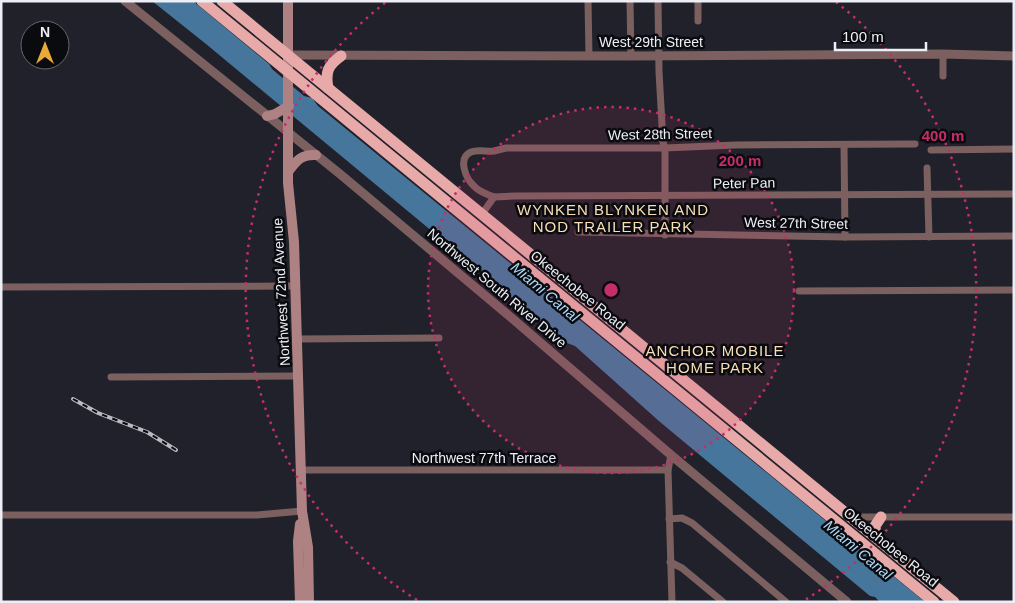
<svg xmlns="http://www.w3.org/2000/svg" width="1015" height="603" viewBox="0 0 1015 603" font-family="Helvetica,sans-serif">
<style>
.water{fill:#47769c}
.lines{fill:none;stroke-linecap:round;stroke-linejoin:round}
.minor{stroke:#7b605f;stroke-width:7}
.tertiary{stroke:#7b605f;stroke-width:9}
.secondary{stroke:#ae8282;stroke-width:10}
.trunk{stroke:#e7aaa8;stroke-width:11}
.rail-casing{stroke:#b9bac2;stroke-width:4}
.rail{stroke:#0a0b0f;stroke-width:2;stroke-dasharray:5.5;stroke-linecap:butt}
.ring{fill:none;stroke:#c62e6a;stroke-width:2.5;stroke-dasharray:2.5 5}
.labels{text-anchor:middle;stroke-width:5;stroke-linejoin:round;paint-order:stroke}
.street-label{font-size:14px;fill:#eeeff6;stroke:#0a0b0f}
.neighbourhood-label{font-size:15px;letter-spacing:1px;fill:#f9deb6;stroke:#0a0b0f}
.water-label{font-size:15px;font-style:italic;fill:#aed8fa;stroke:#0a0b0f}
.centre{fill:#c62e6a;stroke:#0a0b0f;stroke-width:2.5}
.ring-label{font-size:15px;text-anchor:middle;font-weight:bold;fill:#c62e6a;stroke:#0a0b0f;stroke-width:5;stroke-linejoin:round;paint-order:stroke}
</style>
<rect width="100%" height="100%" fill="#20212a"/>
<path class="water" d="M152 1H193L269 64 272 69 304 96 312 98 318 106 925 602H880L875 597 870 596 660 422 575 346 567 343 206 44Z"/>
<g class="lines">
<g class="minor">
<path d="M588 1 589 56"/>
<path d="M630 1 631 56"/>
<path d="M658 1 659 72 663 142 665 148V235"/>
<path d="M698 1V21"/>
<path d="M943 54V76"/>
<path d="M844 145 845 237"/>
<path d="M931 150 1014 149"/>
<path d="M927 168 929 237"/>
<path d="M494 197 515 196 1014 194"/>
<path d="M494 197C487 194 479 192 474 186 466 179 457 158 471 152 478 149 487 152 494 151 498 150 502 149 506 148H665L735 145 915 144"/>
<path d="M482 214 494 197"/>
<path d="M578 232 845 237 1014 236"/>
<path d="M1 287 296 286"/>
<path d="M799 291 1014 290"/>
<path d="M298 339 439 338"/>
<path d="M111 377 299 376"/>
<path d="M671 455 668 470 672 602"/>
<path d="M301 470H668"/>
<path d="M1 515H257L302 511"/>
<path d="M851 517H1014"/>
<path d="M669 519 682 518 692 523 786 602"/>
<path d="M670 562 682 568 723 602"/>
</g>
<g class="tertiary">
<path d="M125 1 340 174 507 314 671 455 847 602"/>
<path d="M288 55 631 56 943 54 1014 56"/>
</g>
<g class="secondary">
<path d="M288 1V183L294 242 302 511 308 547 309 602"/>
<path d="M267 116 275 114 289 106"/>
<path d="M288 172C296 161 301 154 316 155"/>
<path d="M300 602 298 541 300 524"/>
</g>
<g class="trunk">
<path d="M202 1 934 602"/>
<path d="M222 1 954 602"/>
<path d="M328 88C325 72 328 65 341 56"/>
<path d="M876 537 875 526 881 517"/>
</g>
<g class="rail-casing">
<path id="rail" d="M73 399 98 413 147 432 176 450"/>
</g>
<use href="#rail" class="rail"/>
</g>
<circle cx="611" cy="290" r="183" fill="#c62e6a" fill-opacity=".12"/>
<g class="ring">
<circle cx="611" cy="290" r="183"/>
<path d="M417 600A366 366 0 0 1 386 2M836 2A366 366 0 0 1 805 600"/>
</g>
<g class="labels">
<g class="street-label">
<text x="651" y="47">West 29th Street</text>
<text transform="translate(660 134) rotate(-1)" y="5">West 28th Street</text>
<text transform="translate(744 183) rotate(-1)" y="5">Peter Pan</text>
<text transform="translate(796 223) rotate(1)" y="5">West 27th Street</text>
<text transform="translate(497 288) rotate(40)" y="5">Northwest South River Drive</text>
<text transform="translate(578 290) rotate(39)" y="5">Okeechobee Road</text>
<text transform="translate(281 292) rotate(-93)" y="5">Northwest 72nd Avenue</text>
<text x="484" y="463">Northwest 77th Terrace</text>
<text transform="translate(891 547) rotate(39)" y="5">Okeechobee Road</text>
</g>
<g class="neighbourhood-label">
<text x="613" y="215">WYNKEN BLYNKEN AND<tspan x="613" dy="17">NOD TRAILER PARK</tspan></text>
<text x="715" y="356">ANCHOR MOBILE<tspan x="715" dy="17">HOME PARK</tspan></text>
</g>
<g class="water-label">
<text transform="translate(545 292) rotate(40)" y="5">Miami Canal</text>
<text transform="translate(858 550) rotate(40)" y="5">Miami Canal</text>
</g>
</g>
<circle cx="611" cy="290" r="8" class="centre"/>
<g class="ring-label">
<text x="943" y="141">400 m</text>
<text x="740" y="166">200 m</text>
</g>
<rect width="1015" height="603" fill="none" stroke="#eeeff6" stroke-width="5"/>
<g transform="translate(45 45)"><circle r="24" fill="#0a0b0f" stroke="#65666b"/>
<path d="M0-4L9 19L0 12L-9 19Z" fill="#eaaa39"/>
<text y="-8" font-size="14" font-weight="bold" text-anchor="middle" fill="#eeeff6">N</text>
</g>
<path d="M835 42v8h91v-8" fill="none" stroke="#eeeff6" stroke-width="2.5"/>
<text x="842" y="42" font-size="15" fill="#eeeff6" stroke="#0a0b0f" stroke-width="4" paint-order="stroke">100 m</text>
</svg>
